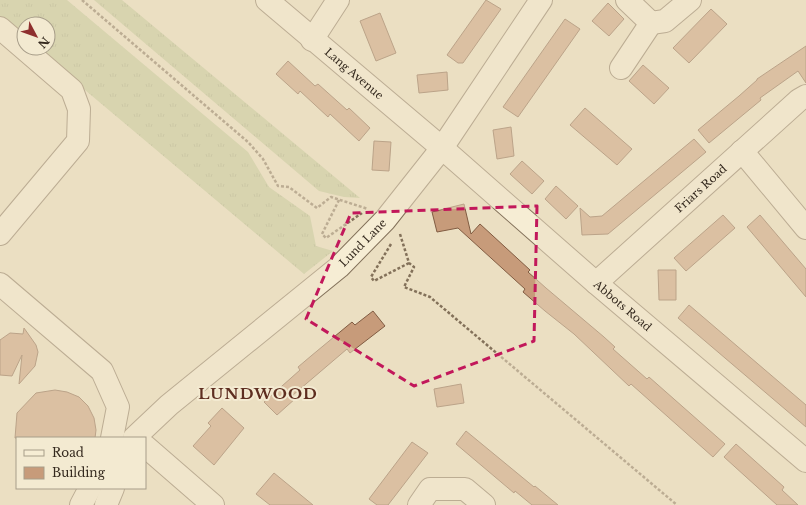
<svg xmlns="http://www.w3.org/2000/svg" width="806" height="505" viewBox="0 0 806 505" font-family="'Libre Baskerville',serif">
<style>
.grass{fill:url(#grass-tufts)}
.building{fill:#c79b7a;stroke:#815c42}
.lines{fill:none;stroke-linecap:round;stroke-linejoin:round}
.minor-casing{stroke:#83715a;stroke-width:24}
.path{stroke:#83715a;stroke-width:2.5;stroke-dasharray:3 2;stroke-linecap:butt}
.minor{stroke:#f6edd4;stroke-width:22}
.marked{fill:none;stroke:#c2185b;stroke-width:3;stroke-dasharray:8 5;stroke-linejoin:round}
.labels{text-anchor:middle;stroke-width:4;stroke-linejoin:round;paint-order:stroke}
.street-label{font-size:11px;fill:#34291e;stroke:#f3ead1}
.district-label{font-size:15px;font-weight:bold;letter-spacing:1px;fill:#5e2e20;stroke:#f3ead1}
</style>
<defs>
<pattern id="grass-tufts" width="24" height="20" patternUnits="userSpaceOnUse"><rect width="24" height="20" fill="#c1c897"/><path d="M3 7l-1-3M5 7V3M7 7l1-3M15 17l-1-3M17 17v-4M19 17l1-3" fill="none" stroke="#a6ac82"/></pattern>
</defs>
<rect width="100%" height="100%" fill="#ebdfc2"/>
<g class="grass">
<path d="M0 0H67L248 152 269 187 310 216 316 246 333 251 304 274 35 48H48V24H24V38L0 18Z"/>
<path d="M94 0H122L360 198 344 197 319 191Z"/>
</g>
<g class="building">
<path d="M486 0 501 9 463 63H458L447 55Z"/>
<path d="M608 3 624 19 609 36 592 21Z"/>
<path d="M711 9 727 24 689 63 673 48Z"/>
<path d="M380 13 396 53 376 61 360 21Z"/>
<path d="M565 19 580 29 518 117 503 107Z"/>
<path d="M806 46V83L798 71 760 98 761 100 709 143 698 130 739 96 757 80V79Z"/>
<path d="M288 61 315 86 318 84 347 110 349 108 370 128 359 141 330 114 328 117 300 91 298 94 276 74Z"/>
<path d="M643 65 669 88 654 104 629 81Z"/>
<path d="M447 72 448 90 419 93 417 75Z"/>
<path d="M585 108 632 149 617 165 570 125Z"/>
<path d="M511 127 514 156 497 159 493 130Z"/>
<path d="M694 139 706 152 608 234 582 235 580 208 590 217 602 216Z"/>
<path d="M374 141 391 142 389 171 372 170Z"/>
<path d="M522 161 544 181 532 194 510 174Z"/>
<path d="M556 186 578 206 566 219 545 199Z"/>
<path d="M464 204 471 234 480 224 530 270 528 272 546 288 604 337 615 347 613 349 647 379 649 377 725 444 713 457 631 384 629 386 574 334 545 311 523 292 525 289 458 228 437 232 432 212Z"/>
<path d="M723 215 735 228 686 271 674 258Z"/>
<path d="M760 215 806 269V297L747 227Z"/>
<path d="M658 270H676V300H659Z"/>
<path d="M689 305 806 405V427L678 318Z"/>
<path d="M373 311 385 326 350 353 347 349 293 395 296 398 277 415 264 402 300 370 298 367 311 356 352 322 355 325Z"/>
<path d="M24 328 36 345 38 352 35 366 19 384 22 355 12 376 0 375V340L10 333 23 334Z"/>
<path d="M461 384 464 403 437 407 434 389Z"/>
<path d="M55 390 67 392 79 397 88 406 94 418 96 430 95 438H15L17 413 36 393Z"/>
<path d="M222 408 244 428 214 465 193 446 211 426 208 423Z"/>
<path d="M466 431 534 487 535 486 558 505H532L515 491 514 493 456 444Z"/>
<path d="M412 442 428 453 388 505H377L369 499Z"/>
<path d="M736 444 784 487 782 490 798 505H777L724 457Z"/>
<path d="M274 473 313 505H270L256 494Z"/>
</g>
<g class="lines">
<g class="minor-casing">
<g id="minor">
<path id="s1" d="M267 0 442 148 596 283 806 461"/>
<path d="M627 0 651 23 665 21 690 0"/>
<path d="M0 28 72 90 79 109 78 141 0 234"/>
<path d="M312 40 338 0"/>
<path d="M621 68 651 23"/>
<path d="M742 151 806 228"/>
<path id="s2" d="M596 283 799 100 806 96"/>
<path d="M0 284 102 371 118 407 112 438"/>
<path id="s3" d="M134 438 169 405 339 267 385 220 442 148 541 0"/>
<path d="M145 446 213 505"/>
<path d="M81 505 90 488"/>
<path d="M106 505 113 488"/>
<path d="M419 505 430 489H465L484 505"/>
</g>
</g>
<g class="path">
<path d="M82 0 248 142 263 159 278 186 289 187 317 208 331 197 368 209"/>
<path d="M339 200 322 234 326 238 362 213"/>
<path d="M400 234 409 263 414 267 404 287 430 297 677 505"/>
<path d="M391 244 371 277 374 281 409 263"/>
</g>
<use href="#minor" class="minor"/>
</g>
<path d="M0 0H806V505H0ZM537 206 534 341 414 386 306 319 351 213Z" fill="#ebdfc2" fill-opacity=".55" fill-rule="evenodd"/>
<path class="marked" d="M537 206 534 341 414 386 306 319 351 213Z"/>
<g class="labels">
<g class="street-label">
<text dy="4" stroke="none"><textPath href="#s1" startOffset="114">Lang Avenue</textPath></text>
<text dy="4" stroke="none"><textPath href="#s2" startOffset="141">Friars Road</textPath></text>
<text dy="4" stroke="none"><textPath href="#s3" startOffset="301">Lund Lane</textPath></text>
<text dy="4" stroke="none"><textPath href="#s1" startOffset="469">Abbots Road</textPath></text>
</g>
<g class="district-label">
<text x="258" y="399">LUNDWOOD</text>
</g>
</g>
<rect x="16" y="437" width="130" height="52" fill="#f3ead1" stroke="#a79d89"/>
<rect x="24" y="450" width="20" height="6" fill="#f6edd4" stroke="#a79d89"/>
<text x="52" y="457" font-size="12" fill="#34291e">Road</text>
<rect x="24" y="467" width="20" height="12" fill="#c79b7a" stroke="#a79d89"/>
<text x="52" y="477" font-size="12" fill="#34291e">Building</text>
<g transform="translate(36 36) rotate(131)"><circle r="19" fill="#f3ead1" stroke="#a79d89"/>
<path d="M0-3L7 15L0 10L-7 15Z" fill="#8e2f2e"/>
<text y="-6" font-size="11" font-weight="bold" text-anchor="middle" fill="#34291e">N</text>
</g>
</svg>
